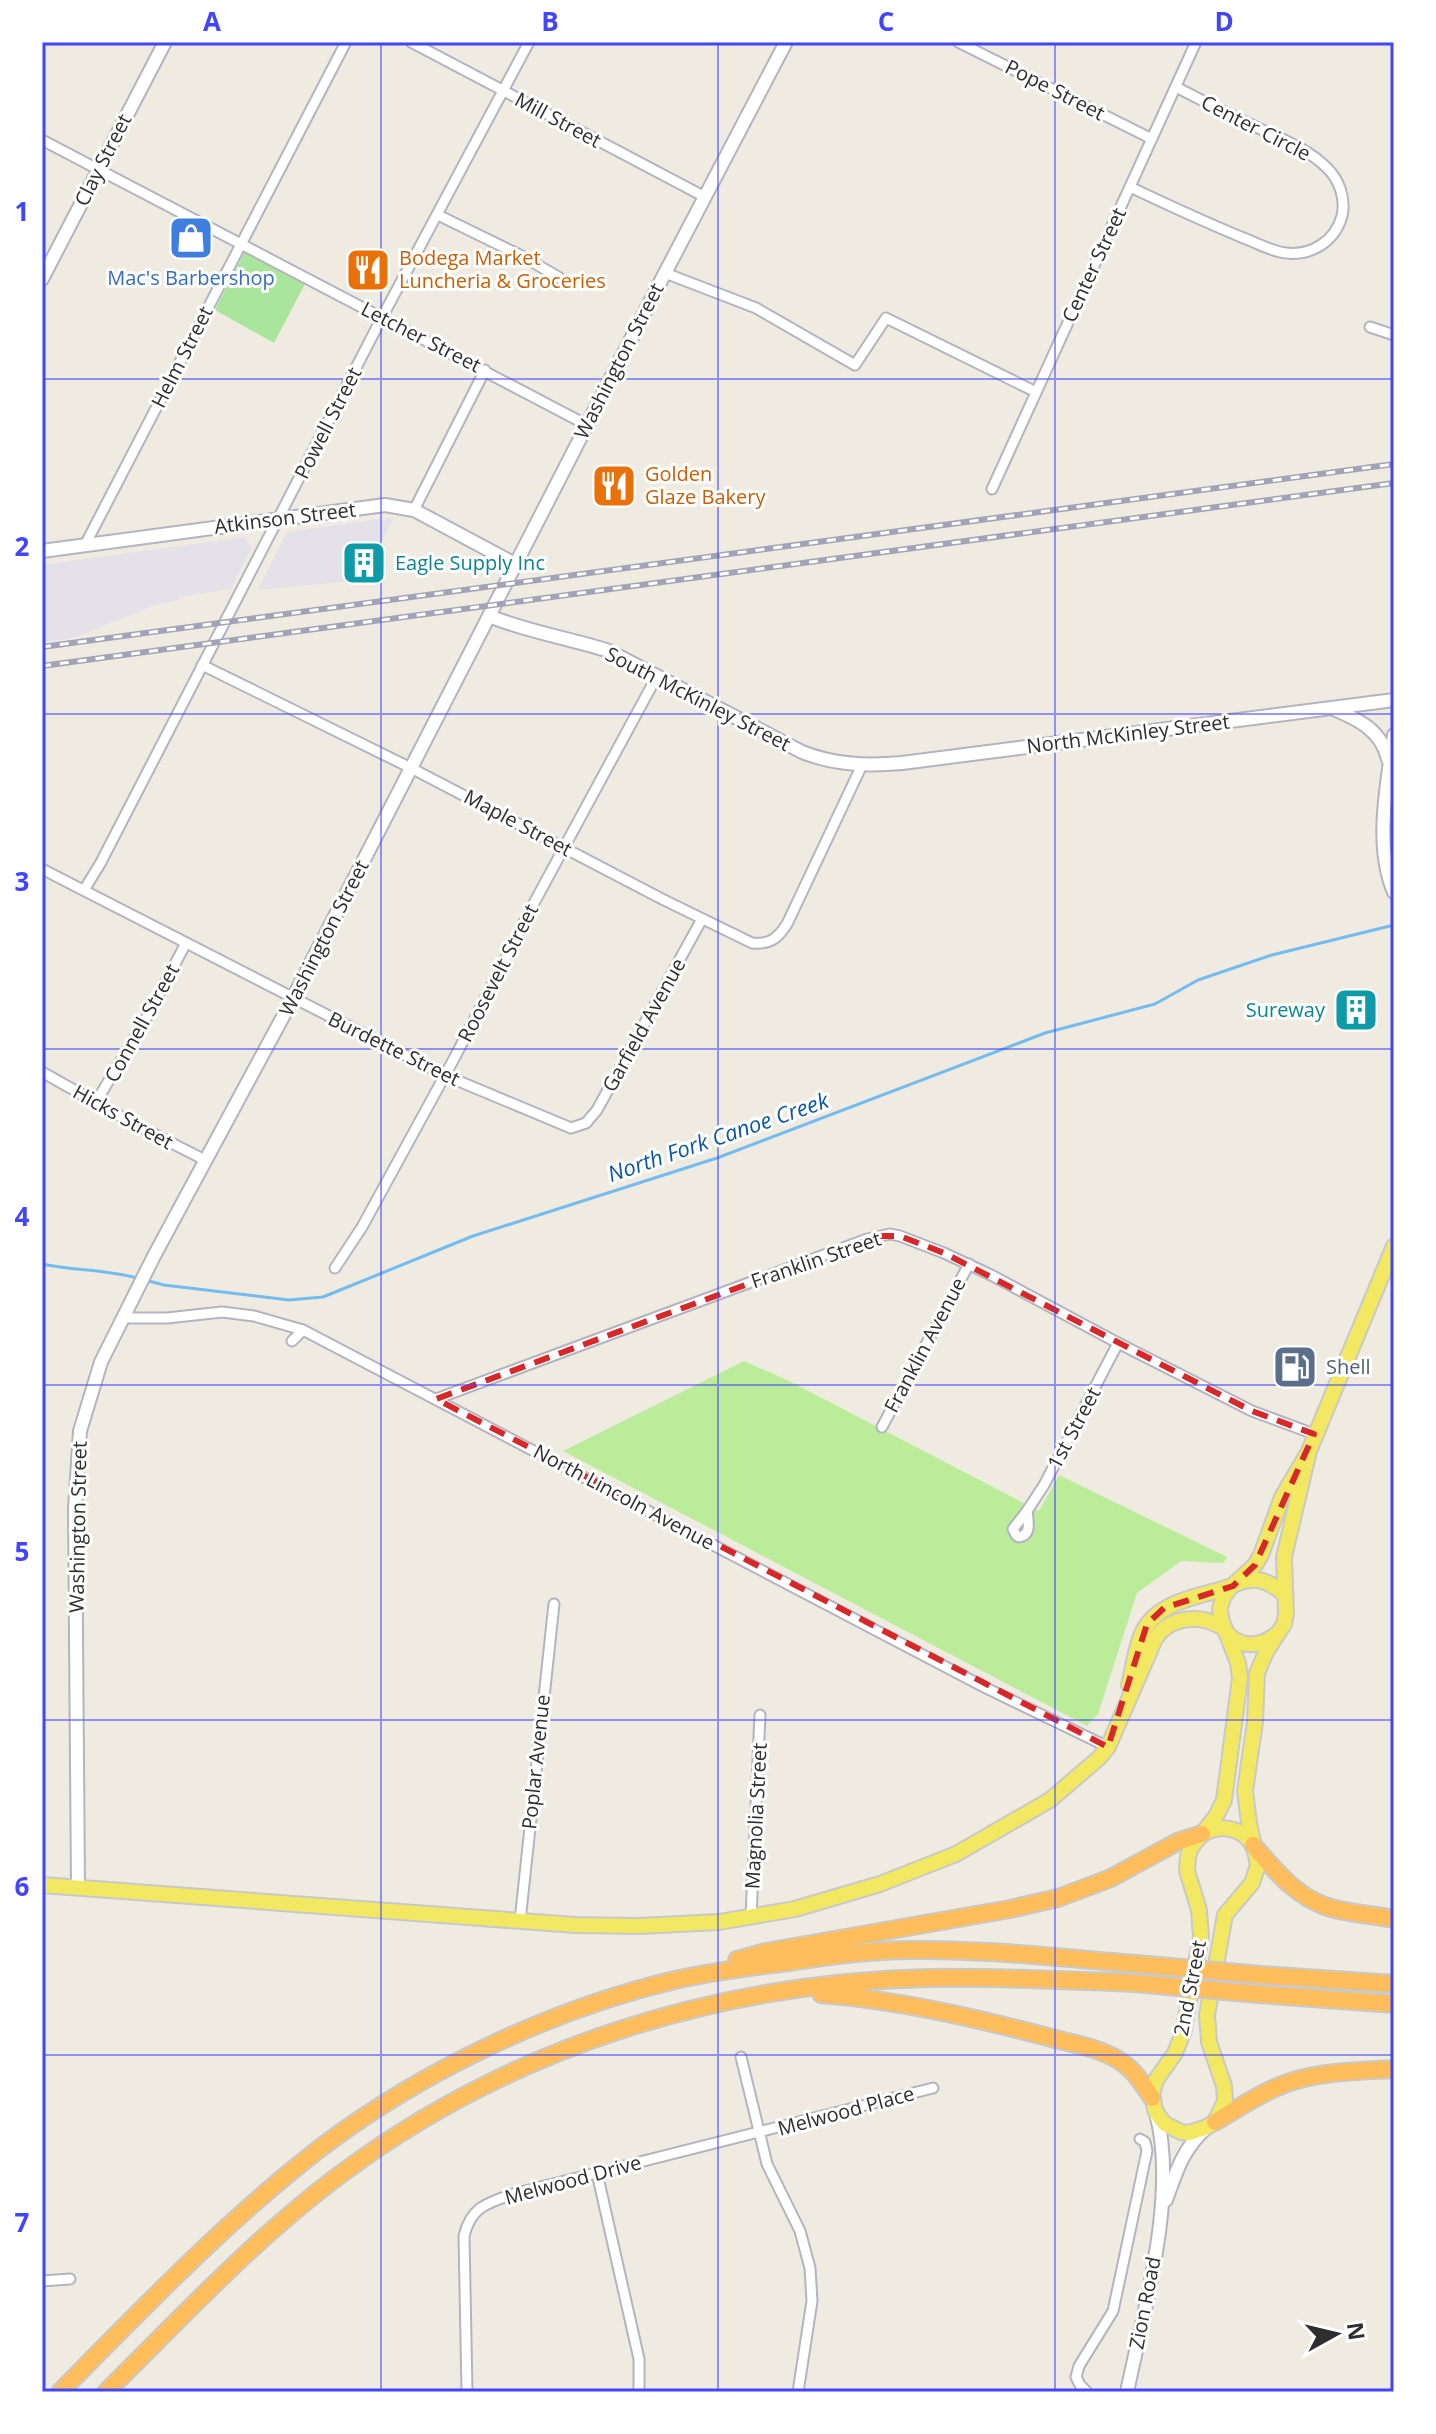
<svg xmlns="http://www.w3.org/2000/svg" width="1436" height="2434" viewBox="0 0 1436 2434" font-family="'Open Sans',sans-serif">
<style>
.industrial{fill:#e4e1e8}
.green{fill:#aae59d}
.pitch{fill:#bbec99}
.lines{fill:none;stroke-linecap:round;stroke-linejoin:round}
.stream{stroke:#74bbf0;stroke-width:3}
.street-casing{stroke:#b4b4c1;stroke-width:13}
.secondary-casing{stroke:#b4b4c1;stroke-width:16}
.primary-casing{stroke:#c9c9c9;stroke-width:18}
.highway-casing{stroke:#c9c9c9;stroke-width:20}
.street{stroke:#fff;stroke-width:9}
.secondary{stroke:#fff;stroke-width:12}
.primary{stroke:#f2e862;stroke-width:14}
.highway{stroke:#ffbd5b;stroke-width:16}
.rail-casing{stroke:#a3a3b8;stroke-width:6}
.rail{stroke:#fff;stroke-width:3;stroke-dasharray:9;stroke-linecap:butt}
.highway-bridge-casing{stroke:#c9c9c9;stroke-width:20;stroke-linecap:butt}
.highway-bridge{stroke:#ffbd5b;stroke-width:16}
.marked{fill:none;stroke:#d62828;stroke-width:6;stroke-dasharray:16 10;stroke-linejoin:round}
.grid{fill:none;stroke:#4145fc;stroke-width:2;stroke-opacity:0.55}
.labels{text-anchor:middle;stroke-width:6;stroke-linejoin:round;paint-order:stroke}
.street-label{font-size:20px;fill:#2e2e2e;stroke:#fff}
.food-label{font-size:20px;fill:#c56008;stroke:#fff;text-anchor:start}
.shop-label{font-size:20px;fill:#366cbe;stroke:#fff}
.culture-label{font-size:20px;fill:#0d838f;stroke:#fff;text-anchor:start}
.service-label{font-size:20px;fill:#4e5e75;stroke:#fff;text-anchor:start}
.water-label{font-size:22px;font-style:italic;fill:#0c57a3;stroke:#fff}
.neatline{fill:none;stroke:#4145fc;stroke-width:3}
.grid-label{font-size:26px;text-anchor:middle;font-weight:bold;fill:#4145fc}
</style>
<rect width="100%" height="100%" fill="#efebe1"/>
<g class="industrial">
<path d="M394 517 363 580 258 590 287 532Z"/>
<path d="M245 537 252 547 231 589 179 597V600L161 603 76 637 42 643V565Z"/>
</g>
<path class="green" d="M245 251 306 282 274 343 215 310Z"/>
<path class="pitch" d="M744 1361 789 1381 1039 1511 1059 1475 1227 1557 1223 1563 1181 1561 1137 1593 1098 1714 1087 1726 563 1451Z"/>
<g class="lines">
<g class="stream">
<path d="M42 1264C75 1271 104 1269 137 1278"/>
<path d="M145 1280 164 1285 289 1300 323 1297 473 1236 717 1158 1045 1033 1155 1004 1198 980 1272 955 1394 925"/>
</g>
<g class="street-casing">
<g id="street">
<path d="M411 42 705 197"/>
<path d="M958 42 1152 139"/>
<path d="M42 140 587 425"/>
<path d="M1130 187C1168 205 1207 223 1246 239 1259 244 1273 252 1286 253 1312 256 1335 241 1342 216 1346 198 1339 179 1326 167 1306 147 1276 137 1252 125 1226 113 1201 100 1176 87"/>
<path d="M438 215 524 257 560 278"/>
<path d="M665 273 756 308 855 365 886 318 1036 392"/>
<path d="M1370 327 1394 335"/>
<path d="M992 489 1196 42"/>
<path d="M414 510 485 370"/>
<path d="M85 545 346 42"/>
<path d="M202 665 411 768 662 899 752 943C770 945 778 938 787 924L862 765"/>
<path d="M42 869 444 1075 571 1128 586 1123 597 1110 702 919"/>
<path d="M84 890 100 864 378 325 529 42"/>
<path d="M42 1072 136 1125 205 1160"/>
<path d="M96 1102 147 1017 186 943"/>
<path d="M335 1268 362 1227 456 1055 534 903 657 676"/>
<path d="M123 1318H167L222 1312 254 1316 303 1330 984 1687 1108 1747"/>
<path d="M292 1341 303 1330"/>
<path d="M436 1399 867 1239 890 1234 900 1236 944 1253 991 1275 1118 1343 1252 1411 1314 1434"/>
<path d="M882 1427 969 1264"/>
<path d="M1027 1511 1044 1485 1118 1343"/>
<path d="M1027 1511C1028 1521 1032 1535 1019 1537L1016 1535 1013 1529Z"/>
<path d="M751 1917 760 1715"/>
<path d="M520 1921 554 1604"/>
<path d="M741 2057 767 2164 800 2231 810 2268 812 2301 798 2392"/>
<path d="M597 2173 639 2359V2392"/>
<path d="M42 2281 70 2279"/>
<path d="M467 2392 464 2236C471 2207 487 2203 513 2194L933 2088"/>
<path d="M1087 2392 1080 2385 1076 2377 1079 2366 1113 2311 1147 2151 1145 2142 1140 2139"/>
</g>
</g>
<g class="secondary-casing">
<g id="secondary">
<path d="M42 279 165 42"/>
<path d="M42 551 385 505 414 510 515 564"/>
<path d="M489 616C528 632 569 638 609 651L802 752C835 765 867 766 902 763L1394 700"/>
<path d="M1334 709C1359 720 1381 730 1388 759"/>
<path d="M1394 735C1387 784 1374 846 1394 892"/>
<path d="M78 1887 75 1508 80 1431 101 1362 154 1256 293 998 665 273 786 42"/>
<path d="M1166 2200C1177 2170 1182 2150 1207 2127"/>
<path d="M1127 2392C1144 2310 1178 2194 1156 2113"/>
</g>
</g>
<g class="primary-casing">
<g id="primary">
<path d="M1309 1451 1282 1497 1261 1555 1255 1565 1229 1589 1223 1598 1220 1608 1221 1619 1238 1663 1240 1678 1224 1800 1216 1816 1191 1848 1188 1856 1187 1871 1199 1910 1201 1937 1183 2033 1175 2053 1156 2080 1152 2094 1155 2110 1160 2118 1165 2124 1181 2132 1189 2133 1207 2127 1215 2122 1225 2101 1224 2086 1209 2042 1207 2015 1225 1915 1252 1883 1258 1865 1249 1823 1245 1791 1255 1722 1257 1673 1266 1652 1284 1624 1286 1614 1284 1557 1309 1451 1394 1246"/>
<path d="M1238 1583C1257 1576 1269 1581 1284 1594"/>
<path d="M1129 1685C1133 1669 1135 1651 1141 1636 1155 1600 1200 1597 1232 1586"/>
<path d="M1202 1834C1221 1824 1241 1827 1253 1845"/>
<path d="M42 1885 575 1925 639 1926 719 1922 795 1909 880 1884 956 1854 1050 1800 1099 1758 1108 1747 1155 1639C1168 1618 1197 1614 1218 1625 1225 1628 1227 1634 1232 1638 1246 1648 1262 1645 1274 1636"/>
</g>
</g>
<g class="highway-casing">
<g id="highway">
<path d="M1253 1845C1274 1869 1294 1895 1325 1906 1347 1914 1371 1914 1394 1919"/>
<path d="M737 1960 766 1952 1010 1909 1058 1898 1111 1878 1177 1842 1202 1834"/>
<path d="M1261 1975 1394 1984"/>
<path d="M821 1994C897 2000 971 2017 1044 2036 1069 2043 1098 2047 1120 2061 1134 2070 1143 2084 1152 2098"/>
<path d="M1258 1994 1394 2004"/>
<path d="M1215 2122C1240 2107 1265 2090 1293 2081 1326 2071 1360 2071 1394 2069"/>
<path d="M60 2392C144 2307 228 2219 323 2146 424 2070 552 2009 675 1980 713 1971 751 1967 789 1962 830 1956 870 1950 911 1950 986 1949 1062 1958 1137 1964"/>
<path d="M106 2392C182 2317 255 2238 341 2174 511 2047 717 1983 928 1978 997 1977 1066 1980 1134 1983"/>
</g>
</g>
<use href="#street" class="street"/>
<use href="#secondary" class="secondary"/>
<use href="#primary" class="primary"/>
<use href="#highway" class="highway"/>
<g class="rail-casing">
<g id="rail">
<path d="M42 647 1394 464"/>
<path d="M42 666 1394 483"/>
</g>
</g>
<use href="#rail" class="rail"/>
<g class="highway-bridge-casing">
<g id="highway-bridge">
<path d="M1137 1964 1261 1975"/>
<path d="M1134 1983 1258 1994"/>
</g>
</g>
<use href="#highway-bridge" class="highway-bridge"/>
</g>
<path class="marked" d="M878 1236H900L944 1253 1252 1411 1314 1434 1255 1565 1233 1586 1164 1608 1147 1624 1108 1747 436 1399Z"/>
<path class="grid" d="M381 42V2392M718 42V2392M1055 42V2392M42 379H1394M42 714H1394M42 1049H1394M42 1385H1394M42 1720H1394M42 2055H1394"/>
<defs>
<g id="shop-square" transform="scale(2.3)"><rect x="-9" y="-9" width="18" height="18" rx="4" fill="#3f7fe0" stroke="#fff"/><path d="M-5-2.5h2.3a2.7 3.5 0 0 1 5.4 0H5L5.5 6h-11ZM-1.5-2.5h3a1.5 2.3 0 0 0-3 0Z" fill="#fff"/></g>
<g id="restaurant-square" transform="scale(2.3)"><rect x="-9" y="-9" width="18" height="18" rx="4" fill="#e8710a" stroke="#fff"/><path d="M-5-6h1v4h1v-4h1v4h1v-4h1v5L-1.5 .5V6h-2V.5L-5-1ZM5-6V6H3V1.5H1.5Q1.5-4 5-6Z" fill="#fff"/></g>
<g id="building-square" transform="scale(2.3)"><rect x="-9" y="-9" width="18" height="18" rx="4" fill="#0f9aa8" stroke="#fff"/><path d="M-4-6H4V6H1V3H-1V6H-4ZM-2.5-4.3h1.7v1.8h-1.7ZM.8-4.3h1.7v1.8H.8ZM-2.5-1h1.7V.8h-1.7ZM.8-1h1.7V.8H.8Z" fill="#fff"/></g>
<g id="fuel-square" transform="scale(2.3)"><rect x="-9" y="-9" width="18" height="18" rx="4" fill="#5c6f8a" stroke="#fff"/><path d="M-5.5-6h7V0h2V4h1.3V-2.5L3-4.5l.8-.8L6-3V5H2.5V1h-1V6h-7ZM-4.2-4.7v3.2H.2V-4.7Z" fill="#fff"/></g>
</defs>
<g fill-rule="evenodd">
<use href="#shop-square" x="191" y="238"/>
<use href="#restaurant-square" x="368" y="270"/>
<use href="#restaurant-square" x="614" y="486"/>
<use href="#building-square" x="364" y="563"/>
<use href="#building-square" x="1356" y="1010"/>
<use href="#fuel-square" x="1295" y="1367"/>
</g>
<g class="labels">
<g class="street-label">
<text transform="translate(1055 90) rotate(27)" y="7">Pope Street</text>
<text transform="translate(558 120) rotate(28)" y="7">Mill Street</text>
<text transform="translate(1256 128) rotate(27)" y="7">Center Circle</text>
<text transform="translate(103 160) rotate(-63)" y="7">Clay Street</text>
<text transform="translate(1094 265) rotate(-65)" y="7">Center Street</text>
<text transform="translate(421 337) rotate(27)" y="7">Letcher Street</text>
<text transform="translate(182 357) rotate(-63)" y="7">Helm Street</text>
<text transform="translate(619 361) rotate(-63)" y="7">Washington Street</text>
<text transform="translate(328 423) rotate(-63)" y="7">Powell Street</text>
<text transform="translate(285 518) rotate(-7)" y="7">Atkinson Street</text>
<text transform="translate(698 699) rotate(27)" y="7">South McKinley Street</text>
<text transform="translate(1128 734) rotate(-7)" y="7">North McKinley Street</text>
<text transform="translate(518 823) rotate(28)" y="7">Maple Street</text>
<text transform="translate(324 938) rotate(-63)" y="7">Washington Street</text>
<text transform="translate(498 973) rotate(-63)" y="7">Roosevelt Street</text>
<text transform="translate(142 1023) rotate(-61)" y="7">Connell Street</text>
<text transform="translate(644 1025) rotate(-61)" y="7">Garfield Avenue</text>
<text transform="translate(394 1049) rotate(26)" y="7">Burdette Street</text>
<text transform="translate(123 1117) rotate(29)" y="7">Hicks Street</text>
<text transform="translate(816 1260) rotate(-19)" y="7">Franklin Street</text>
<text transform="translate(925 1345) rotate(-62)" y="7">Franklin Avenue</text>
<text transform="translate(1074 1428) rotate(-62)" y="7">1st Street</text>
<text transform="translate(624 1497) rotate(28)" y="7">North Lincoln Avenue</text>
<text transform="translate(78 1527) rotate(-89)" y="7">Washington Street</text>
<text transform="translate(536 1762) rotate(-84)" y="7">Poplar Avenue</text>
<text transform="translate(756 1816) rotate(-87)" y="7">Magnolia Street</text>
<text transform="translate(1190 1988) rotate(-79)" y="7">2nd Street</text>
<text transform="translate(846 2111) rotate(-15)" y="7">Melwood Place</text>
<text transform="translate(573 2180) rotate(-15)" y="7">Melwood Drive</text>
<text transform="translate(1145 2303) rotate(-79)" y="7">Zion Road</text>
</g>
<g class="food-label">
<text x="399" y="265">Bodega Market<tspan x="399" dy="23">Luncheria &amp; Groceries</tspan></text>
<text x="645" y="481">Golden<tspan x="645" dy="23">Glaze Bakery</tspan></text>
</g>
<g class="shop-label">
<text x="191" y="285">Mac's Barbershop</text>
</g>
<g class="culture-label">
<text x="395" y="570">Eagle Supply Inc</text>
<text x="1325" y="1017" text-anchor="end">Sureway</text>
</g>
<g class="service-label">
<text x="1326" y="1374">Shell</text>
</g>
<g class="water-label">
<text transform="translate(718 1137) rotate(-19)" y="8">North Fork Canoe Creek</text>
</g>
</g>
<rect width="1436" height="2434" fill="none" stroke="#ffffff" stroke-width="88"/>
<g transform="translate(1336 2334) rotate(82)" stroke="#ffffff" stroke-width="6" paint-order="stroke">
<path d="M0-6L14 30L0 20L-14 30Z" fill="#2e2e2e"/>
<text y="-12" font-size="22" font-weight="bold" text-anchor="middle" fill="#2e2e2e">N</text>
</g>
<rect x="44" y="44" width="1348" height="2346" class="neatline"/>
<g class="grid-label">
<text x="212" y="31">A</text>
<text x="550" y="31">B</text>
<text x="886" y="31">C</text>
<text x="1224" y="31">D</text>
<text x="22" y="221">1</text>
<text x="22" y="556">2</text>
<text x="22" y="891">3</text>
<text x="22" y="1226">4</text>
<text x="22" y="1561">5</text>
<text x="22" y="1896">6</text>
<text x="22" y="2232">7</text>
</g>
</svg>
